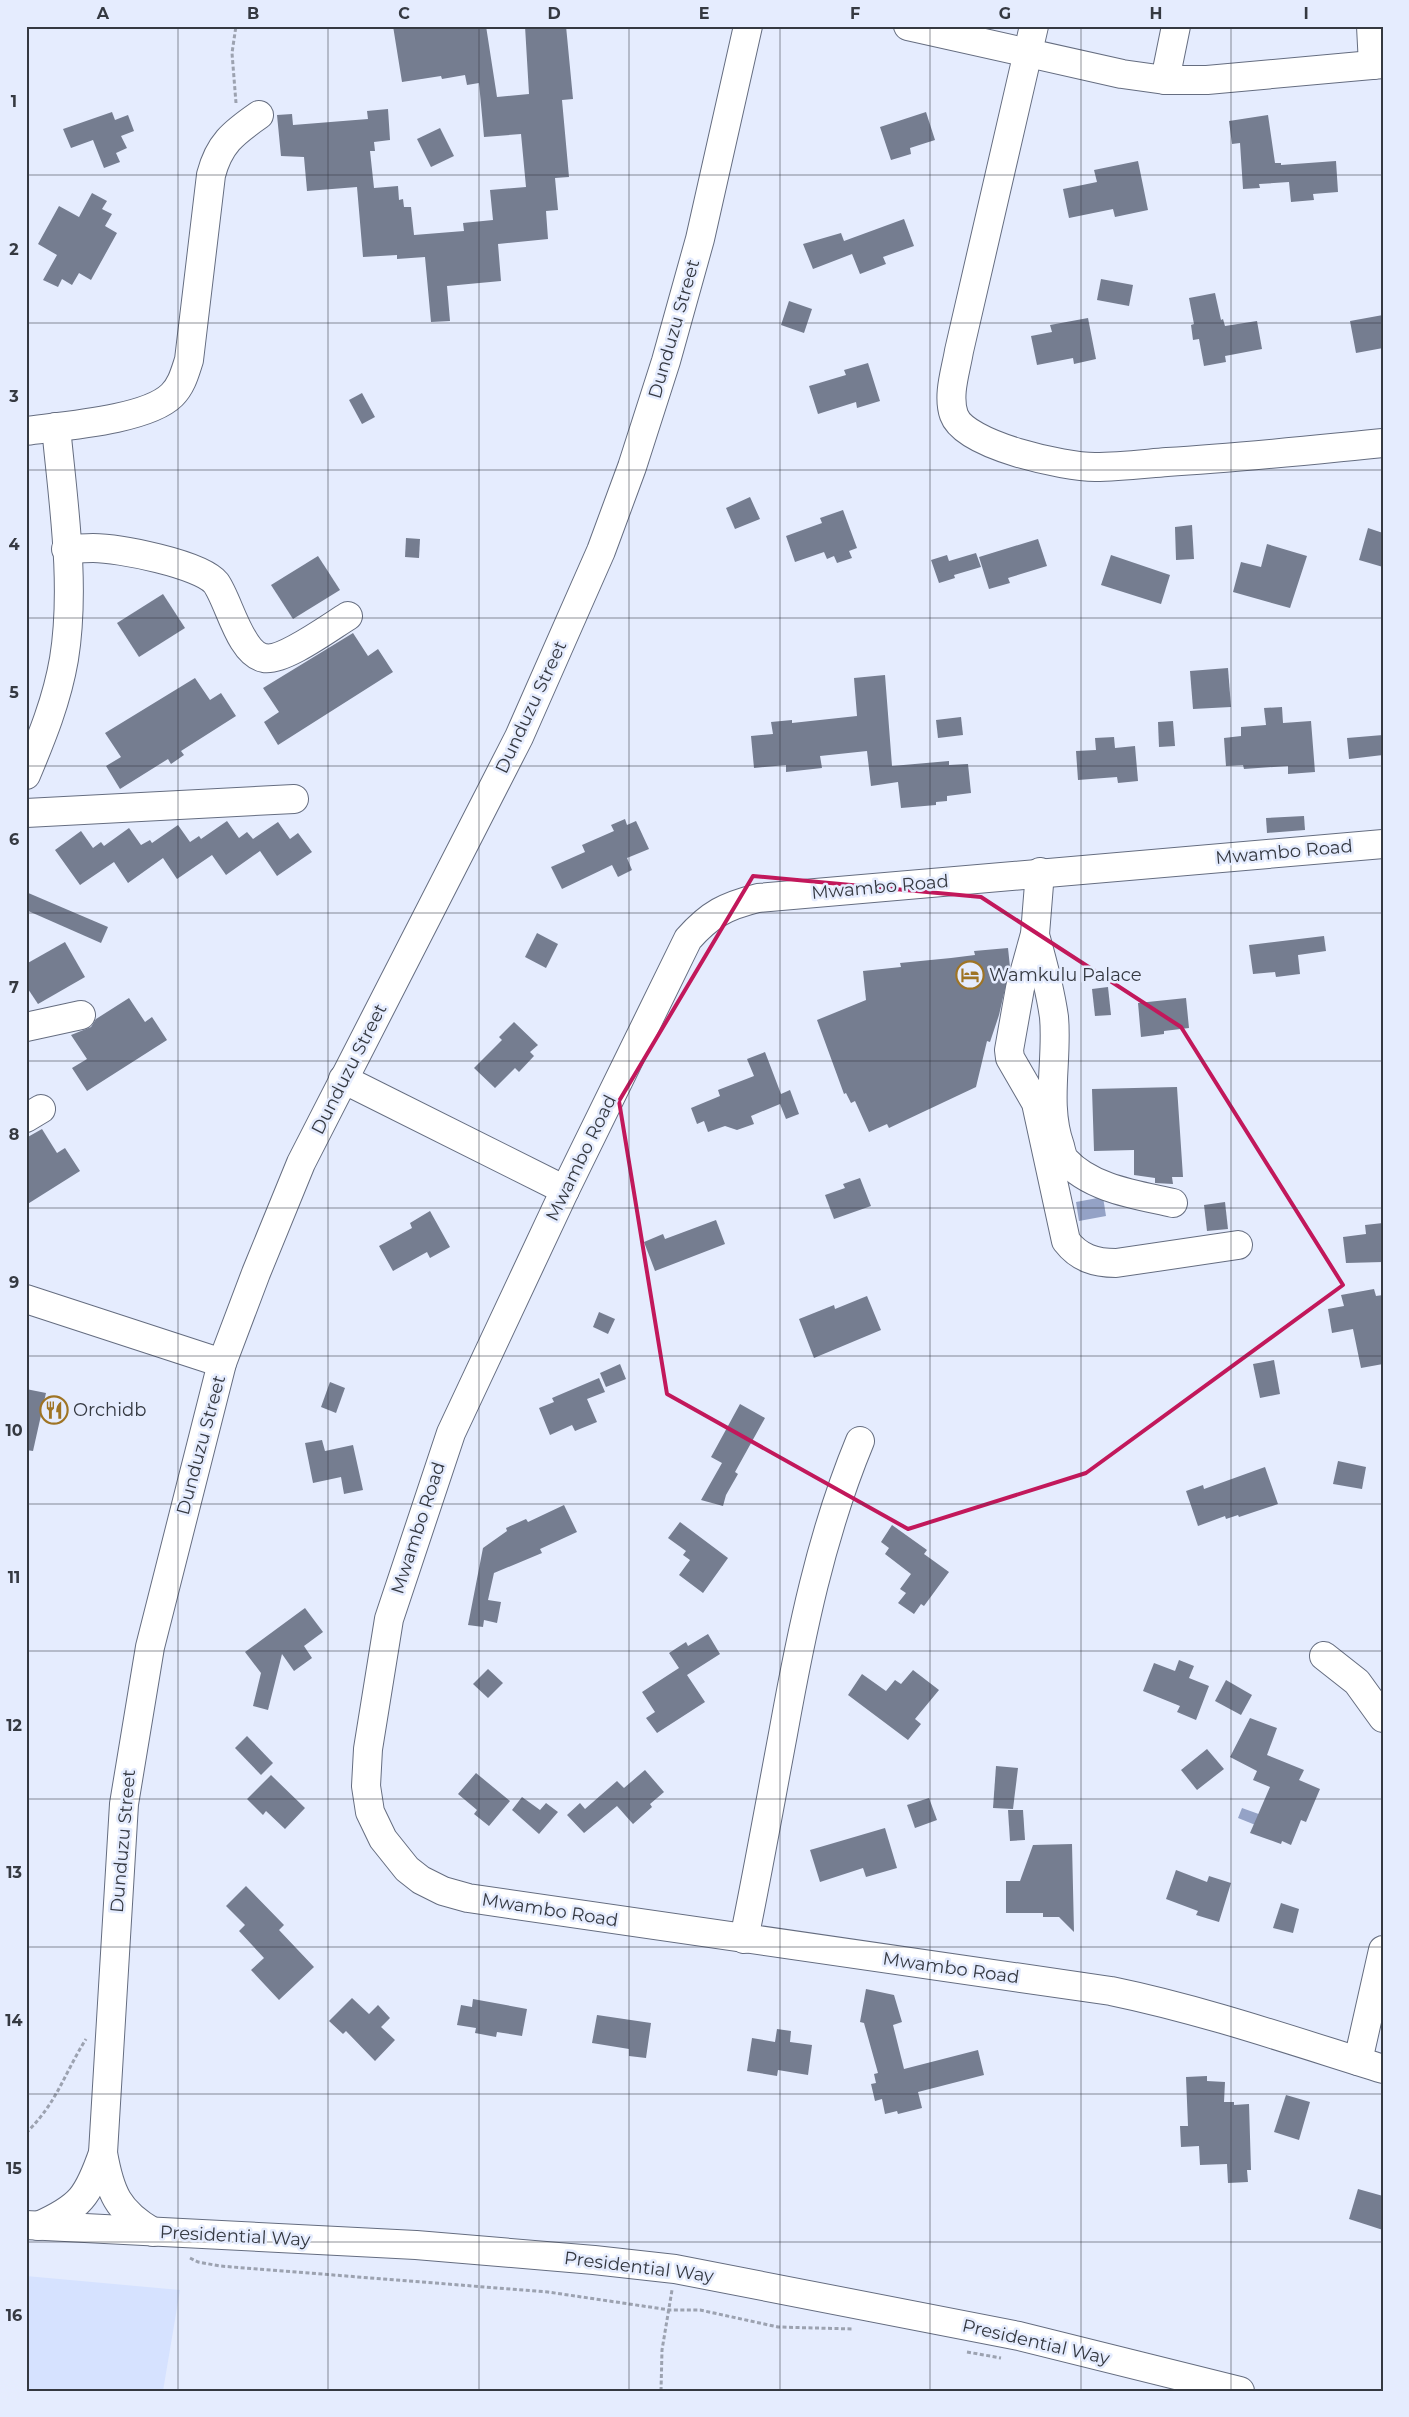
<svg xmlns="http://www.w3.org/2000/svg" width="1409" height="2417" viewBox="0 0 1409 2417" font-family="Montserrat,sans-serif">
<style>
.built{fill:#d6e2ff}
.water{fill:#94a2c6}
.building{fill:#757d90}
.lines{fill:none;stroke-linecap:round;stroke-linejoin:round}
.minor-casing{stroke:#656d80;stroke-width:30}
.major-casing{stroke:#656d80;stroke-width:30}
.path{stroke:#9ca2b0;stroke-width:3;stroke-dasharray:4 2.5;stroke-linecap:butt}
.minor{stroke:#fff;stroke-width:28}
.major{stroke:#fff;stroke-width:28}
.marked{fill:none;stroke:#c2185b;stroke-width:4;stroke-linejoin:round}
.grid{fill:none;stroke:#353941;stroke-width:1;stroke-opacity:0.55}
.labels{text-anchor:middle;stroke-width:5;stroke-linejoin:round;paint-order:stroke}
.street-label{font-size:18px;fill:#353941;stroke:#e5ecfe}
.poi-label{font-size:18px;fill:#353941;stroke:#e5ecfe;text-anchor:start}
.neatline{fill:none;stroke:#353941;stroke-width:2}
.grid-label{font-size:16px;text-anchor:middle;font-weight:bold;fill:#353941}
</style>
<rect width="100%" height="100%" fill="#e5ecfe"/>
<path class="built" d="M26 2276 180 2290 163 2391H26Z"/>
<g class="water">
<path d="M1103 1197 1106 1216 1079 1221 1076 1202Z"/>
<path d="M1242 1808 1267 1817 1263 1828 1238 1818Z"/>
</g>
<g class="building">
<path d="M393 26H486L497 97 529 94 525 26H566L573 99 562 100 569 177 555 178 558 210 546 211 548 239 498 244 501 281 447 286 450 321 431 322 425 257 397 259V255L363 257 357 187 307 191 304 157 281 156 277 115 292 114 293 125 368 119 367 111 388 109 390 140 374 142 375 151H370L374 188 398 186 399 200 403 199 404 207H411L414 235 464 231 463 223 493 220 490 190 526 187 521 134 484 137 479 83 467 85 465 75 442 79 441 76 402 82Z"/>
<path d="M112 112 115 120 128 115 134 131 121 136 127 148 116 153 120 162 104 168 93 140 71 148 63 129Z"/>
<path d="M926 112 935 140 910 148 911 154 891 160 880 127Z"/>
<path d="M1268 115 1275 163H1281V165L1336 161 1338 192 1313 194 1314 200 1291 202 1289 182 1259 184 1260 188 1243 189 1240 143 1232 144 1229 121Z"/>
<path d="M440 128 454 156 431 167 417 139Z"/>
<path d="M1138 161 1148 210 1115 217 1113 209 1069 218 1063 189 1097 182 1094 170Z"/>
<path d="M92 193 107 201 102 209 112 214 105 226 117 233 91 280 79 273 72 285 62 279 58 287 43 280 57 255 38 244 59 206 79 217Z"/>
<path d="M904 219 914 246 883 257 886 264 860 274 852 254 813 269 803 244 841 233 844 241Z"/>
<path d="M1101 279 1133 285 1129 306 1097 300Z"/>
<path d="M1215 293 1221 320 1223 319 1225 326 1257 321 1262 349 1225 356 1226 362 1204 366 1199 339 1193 340 1191 325 1194 324 1189 298Z"/>
<path d="M789 301 812 309 804 333 781 325Z"/>
<path d="M1383 315V348L1356 353 1350 321Z"/>
<path d="M1088 318 1096 359 1074 364 1073 358 1037 365 1031 336 1052 332 1050 325Z"/>
<path d="M868 363 880 401 857 408 856 402 818 414 809 386 846 375 844 370Z"/>
<path d="M362 393 375 417 362 424 349 400Z"/>
<path d="M750 497 760 519 735 529 726 508Z"/>
<path d="M843 510 857 548 849 551 852 558 837 563 834 556 827 559 824 552 795 562 786 536 822 523 820 518Z"/>
<path d="M1192 525 1194 559 1176 560 1175 527Z"/>
<path d="M1368 528 1383 533V567L1359 560Z"/>
<path d="M406 538 420 539 419 558 405 557Z"/>
<path d="M1038 539 1047 566 1008 578 1010 583 989 589 979 557Z"/>
<path d="M1267 544 1307 556 1290 608 1233 592 1241 562 1261 567Z"/>
<path d="M976 553 981 567 954 575 955 578 939 583 931 560 947 555 949 561Z"/>
<path d="M1111 555 1170 575 1161 604 1101 585Z"/>
<path d="M318 556 340 590 293 619 271 585Z"/>
<path d="M163 594 185 628 139 657 117 623Z"/>
<path d="M353 633 368 656 378 649 393 672 278 745 264 722 279 712 263 688Z"/>
<path d="M1228 668 1231 707 1193 709 1190 671Z"/>
<path d="M885 675 892 766 949 761V765L968 764 971 793 947 796V801L936 802V805L901 808 898 782 871 786 867 751 820 756 822 768 786 772V765L754 768 751 736 773 734 771 722 792 720V723L857 716 854 678Z"/>
<path d="M195 678 210 700 221 693 236 716 181 751 184 755 171 764 168 759 120 789 106 766 121 757 105 733Z"/>
<path d="M1282 707 1283 723 1311 721 1315 772 1288 774V766L1244 769 1243 765 1226 766 1224 738 1241 736V727L1266 725 1264 708Z"/>
<path d="M961 717 963 735 938 738 936 720Z"/>
<path d="M1173 721 1175 746 1159 747 1158 722Z"/>
<path d="M1383 735V755L1349 759 1347 738Z"/>
<path d="M1114 737 1115 748 1135 746 1138 781 1118 783 1117 777 1078 780 1076 751 1096 750 1095 738Z"/>
<path d="M1304 816 1305 830 1267 833 1266 818Z"/>
<path d="M625 819 627 825 636 821 649 849 627 858 632 870 618 877 612 865 562 889 551 867 585 852 582 845 614 831 611 825Z"/>
<path d="M227 821 239 838 247 832 253 839 278 822 290 839 298 833 312 852 277 876 260 851 226 875 212 855 177 879 163 858 128 883 114 862 80 885 55 850 81 831 93 848 101 842 104 846 129 828 141 845 150 840 152 843 178 825 190 842 199 836 201 839Z"/>
<path d="M26 892 108 927 101 943 26 910Z"/>
<path d="M537 933 558 944 546 968 525 957Z"/>
<path d="M1324 936 1326 951 1298 955 1300 974 1276 977 1275 972 1253 974 1249 945Z"/>
<path d="M65 942 85 977 38 1004 26 986V964Z"/>
<path d="M1008 948 1010 967 999 1015 990 1042 987 1041 976 1087 889 1128 887 1124 869 1132 855 1101 851 1103 846 1093 844 1094 817 1020 866 1000 863 971 901 967 900 963 951 958 975 955 974 951Z"/>
<path d="M1108 987 1111 1015 1095 1016 1092 989Z"/>
<path d="M129 998 145 1022 152 1017 167 1040 87 1091 72 1068 87 1059 71 1035 91 1027 96 1019Z"/>
<path d="M1186 998 1189 1028 1164 1031V1034L1141 1037 1138 1003Z"/>
<path d="M514 1022 538 1045 530 1052 534 1056 519 1072 515 1068 495 1088 474 1068 502 1040 499 1037Z"/>
<path d="M765 1052 781 1094 790 1090 799 1114 786 1119 780 1104 751 1116 754 1124 737 1130 725 1126 708 1132 704 1121 697 1124 691 1108 720 1096 718 1090 754 1076 747 1059Z"/>
<path d="M1177 1087 1183 1177H1172L1173 1184 1155 1183V1178L1134 1175V1150L1094 1151 1092 1089Z"/>
<path d="M42 1129 57 1153 65 1148 80 1171 26 1205V1138Z"/>
<path d="M860 1178 871 1206 834 1219 825 1195 845 1188 843 1184Z"/>
<path d="M1225 1202 1228 1229 1207 1231 1204 1205Z"/>
<path d="M430 1211 450 1247 430 1258 427 1252 393 1271 379 1246 412 1228 410 1223Z"/>
<path d="M716 1220 725 1244 655 1271 644 1242 663 1234 665 1239Z"/>
<path d="M1383 1223V1262L1346 1263 1343 1237 1366 1234 1365 1225Z"/>
<path d="M1374 1289 1376 1296 1383 1295V1364L1361 1368 1353 1329 1332 1333 1328 1309 1344 1306 1341 1295Z"/>
<path d="M867 1296 881 1330 814 1358 799 1319 834 1305 835 1309Z"/>
<path d="M599 1312 615 1319 608 1334 593 1327Z"/>
<path d="M1274 1360 1280 1394 1260 1398 1253 1364Z"/>
<path d="M620 1364 626 1379 606 1387 600 1373Z"/>
<path d="M599 1378 605 1392 587 1399 597 1422 575 1431 572 1425 550 1435 539 1408 554 1402 552 1398Z"/>
<path d="M330 1382 345 1388 336 1413 321 1407Z"/>
<path d="M26 1389 46 1393 33 1451 26 1450Z"/>
<path d="M740 1404 765 1418 735 1472 738 1474 726 1495 723 1506 701 1500 722 1463 711 1457Z"/>
<path d="M322 1440 325 1451 353 1445 363 1490 344 1494 341 1477 313 1483 305 1443Z"/>
<path d="M1338 1461 1366 1467 1362 1489 1333 1484Z"/>
<path d="M1265 1467 1278 1504 1239 1517 1238 1515 1226 1519 1225 1516 1198 1526 1186 1491 1203 1485 1204 1489Z"/>
<path d="M564 1505 577 1532 540 1549 542 1553 494 1573 488 1600 501 1602 497 1623 484 1620 483 1627 468 1625 483 1548 507 1531 506 1528 526 1519 528 1522Z"/>
<path d="M680 1522 728 1558 703 1593 679 1575 690 1560 683 1555 686 1551 668 1538Z"/>
<path d="M892 1525 927 1550 924 1554 949 1572 924 1606 921 1604 914 1614 898 1603 906 1593 900 1589 911 1574 885 1554 889 1548 881 1542Z"/>
<path d="M305 1608 323 1632 304 1646 312 1658 294 1671 282 1654 268 1710 253 1706 261 1673 245 1652Z"/>
<path d="M708 1634 720 1654 687 1675 705 1702 657 1733 646 1718 655 1712 642 1692 679 1668 669 1653 686 1642 688 1646Z"/>
<path d="M1179 1660 1194 1666 1189 1678 1209 1686 1196 1720 1177 1712 1180 1706 1143 1691 1154 1663 1175 1671Z"/>
<path d="M488 1669 503 1683 488 1698 473 1684Z"/>
<path d="M913 1670 939 1690 915 1719 921 1724 908 1740 848 1695 862 1674 886 1691 895 1680 901 1684Z"/>
<path d="M1226 1680 1252 1695 1241 1715 1215 1701Z"/>
<path d="M1250 1718 1277 1728 1267 1755 1304 1770 1299 1780 1320 1789 1306 1822 1301 1820 1291 1845 1282 1841 1281 1844 1250 1833 1270 1787 1253 1780 1257 1771 1230 1757Z"/>
<path d="M247 1736 273 1763 261 1775 235 1748Z"/>
<path d="M1207 1749 1224 1769 1197 1790 1181 1770Z"/>
<path d="M996 1766 1018 1768 1013 1809 993 1808Z"/>
<path d="M645 1770 664 1792 650 1804 652 1807 633 1824 617 1806 584 1833 567 1815 580 1803 585 1809 617 1781 624 1788Z"/>
<path d="M476 1773 510 1801 489 1826 474 1814 477 1810 458 1794Z"/>
<path d="M271 1775 305 1808 285 1829 266 1811 263 1815 247 1799Z"/>
<path d="M522 1797 540 1810 546 1803 558 1812 539 1834 512 1810Z"/>
<path d="M929 1798 937 1820 915 1828 907 1805Z"/>
<path d="M1008 1810H1023L1025 1840 1010 1841Z"/>
<path d="M885 1828 897 1868 866 1877 863 1868 820 1882 810 1850Z"/>
<path d="M1072 1844 1074 1932 1059 1917H1043V1913H1006V1881H1020L1033 1845Z"/>
<path d="M1176 1870 1207 1882 1209 1876 1231 1883 1219 1922 1196 1915 1198 1911 1166 1899Z"/>
<path d="M246 1886 284 1925 279 1930 314 1967 279 2000 251 1970 264 1958 239 1931 245 1925 226 1906Z"/>
<path d="M1281 1903 1299 1909 1293 1933 1273 1928Z"/>
<path d="M866 1989 894 1995 902 2022 893 2025 904 2069 978 2050 984 2075 918 2092 922 2108 898 2114 897 2111 885 2114 882 2099 875 2101 871 2084 876 2083 874 2074 878 2073 864 2023 860 2022Z"/>
<path d="M352 1998 369 2014 378 2005 390 2018 381 2027 395 2040 375 2061 346 2031 343 2034 329 2021Z"/>
<path d="M473 1999 527 2009 522 2036 497 2032 496 2037 475 2033 476 2028 457 2025 461 2005 472 2007Z"/>
<path d="M597 2015 651 2023 646 2058 629 2056V2049L592 2043Z"/>
<path d="M777 2029 791 2031 790 2042 812 2045 808 2075 778 2070 777 2076 747 2071 752 2038 775 2042Z"/>
<path d="M1207 2076V2081L1225 2082 1224 2102H1234V2105L1249 2104 1251 2170H1247L1248 2182 1228 2183 1227 2164 1200 2165 1199 2146 1181 2147 1180 2126H1188L1186 2077Z"/>
<path d="M1286 2095 1310 2102 1299 2140 1274 2132Z"/>
<path d="M1358 2189 1383 2196V2230L1349 2219Z"/>
</g>
<g class="lines">
<g class="minor-casing">
<g id="minor">
<path d="M908 26 1122 74 1165 80H1207L1383 64"/>
<path d="M1034 26 959 351C956 370 947 395 954 415 965 446 1065 467 1095 467 1119 467 1143 464 1167 462 1239 458 1311 450 1383 443"/>
<path d="M1371 26 1373 65"/>
<path d="M1165 80 1176 26"/>
<path d="M26 431C63 426 147 420 172 395 182 385 185 372 189 360L211 175C219 144 233 133 259 115"/>
<path d="M66 549C75 549 84 548 93 548 118 548 201 564 216 583 229 601 240 654 264 658 283 662 330 627 348 616"/>
<path d="M26 775C42 737 57 700 64 659 76 585 63 501 56 427"/>
<path d="M26 813 294 799"/>
<path d="M1383 844 758 898C726 906 710 914 688 939L565 1190 451 1433 389 1619 368 1749 366 1786 370 1812 383 1839 407 1869 421 1880 443 1891 468 1898 1111 1991C1203 2010 1293 2041 1383 2069"/>
<path d="M1040 872 1035 934 1020 988 1009 1050 1010 1058 1036 1103 1066 1241C1079 1258 1095 1263 1116 1263L1238 1245"/>
<path d="M1035 935C1043 963 1050 989 1054 1017 1058 1060 1045 1104 1060 1146 1061 1150 1062 1156 1065 1160 1091 1189 1138 1195 1173 1203"/>
<path d="M26 1027 81 1015"/>
<path d="M343 1079 565 1190"/>
<path d="M26 1118 41 1109"/>
<path d="M26 1299 222 1363"/>
<path d="M1324 1656 1357 1682 1383 1718"/>
<path d="M744 1939C758 1871 770 1803 783 1734 801 1634 821 1535 860 1441"/>
<path d="M1358 2061 1383 1950"/>
<path d="M103 2153C110 2192 117 2211 153 2232"/>
<path d="M38 2226C81 2207 88 2196 103 2153L124 1804 150 1647 222 1363 256 1273 301 1163 519 737 601 551 632 467 666 361 700 239 748 26"/>
</g>
</g>
<g class="major-casing">
<path id="major" d="M26 2225 416 2245 594 2260 675 2269 1019 2336 1240 2391"/>
</g>
<g class="path">
<path d="M236 103 232 53 236 26"/>
<path d="M26 2133C57 2103 64 2074 86 2039"/>
<path d="M190 2258 198 2262 220 2266 548 2292 670 2310H700L778 2327 854 2329"/>
<path d="M967 2352 1001 2358"/>
<path d="M661 2391 662 2350 672 2290"/>
</g>
<use href="#minor" class="minor"/>
<use href="#major" class="major"/>
</g>
<path class="marked" d="M753 876 981 897 1181 1027 1343 1285 1086 1473 908 1529 667 1394 619 1101Z"/>
<path class="grid" d="M178 26V2391M328 26V2391M479 26V2391M629 26V2391M780 26V2391M930 26V2391M1081 26V2391M1231 26V2391M26 175H1383M26 323H1383M26 470H1383M26 618H1383M26 766H1383M26 913H1383M26 1061H1383M26 1208H1383M26 1356H1383M26 1504H1383M26 1651H1383M26 1799H1383M26 1947H1383M26 2094H1383M26 2242H1383"/>
<defs>
<g id="hotel-ring" transform="scale(1.4375)"><circle r="9.5" fill="#e5ecfe" stroke="#9f7424" stroke-width="1.5"/><path d="M-6-4.5h1.5V1H6V5H4.5V3h-9V5H-6ZM-4 0a1.8 1.8 0 1 1 3.6 0ZM.5 0V-2.5h3Q6-2.5 6 0Z" fill="#9f7424"/></g>
<g id="restaurant-ring" transform="scale(1.4375)"><circle r="9.5" fill="#e5ecfe" stroke="#9f7424" stroke-width="1.5"/><path d="M-5-6h1v4h1v-4h1v4h1v-4h1v5L-1.5 .5V6h-2V.5L-5-1ZM5-6V6H3V1.5H1.5Q1.5-4 5-6Z" fill="#9f7424"/></g>
</defs>
<g fill-rule="evenodd">
<use href="#hotel-ring" x="970" y="975"/>
<use href="#restaurant-ring" x="54" y="1410"/>
</g>
<g class="labels">
<g class="street-label">
<text transform="translate(674 329) rotate(-74)" y="6">Dunduzu Street</text>
<text transform="translate(531 707) rotate(-65)" y="6">Dunduzu Street</text>
<text transform="translate(1284 852) rotate(-5)" y="6">Mwambo Road</text>
<text transform="translate(880 887) rotate(-5)" y="6">Mwambo Road</text>
<text transform="translate(349 1069) rotate(-63)" y="6">Dunduzu Street</text>
<text transform="translate(581 1158) rotate(-64)" y="6">Mwambo Road</text>
<text transform="translate(201 1445) rotate(-75)" y="6">Dunduzu Street</text>
<text transform="translate(418 1528) rotate(-72)" y="6">Mwambo Road</text>
<text transform="translate(123 1841) rotate(-85)" y="6">Dunduzu Street</text>
<text transform="translate(550 1910) rotate(9)" y="6">Mwambo Road</text>
<text transform="translate(951 1968) rotate(8)" y="6">Mwambo Road</text>
<text transform="translate(235 2236) rotate(3)" y="6">Presidential Way</text>
<text transform="translate(639 2267) rotate(7)" y="6">Presidential Way</text>
<text transform="translate(1036 2342) rotate(13)" y="6">Presidential Way</text>
</g>
<g class="poi-label">
<text x="989" y="981">Wamkulu Palace</text>
<text x="73" y="1416">Orchidb</text>
</g>
</g>
<rect width="1409" height="2417" fill="none" stroke="#e5ecfe" stroke-width="55"/>
<rect x="28" y="28" width="1354" height="2362" class="neatline"/>
<g class="grid-label">
<text x="103" y="19">A</text>
<text x="253" y="19">B</text>
<text x="404" y="19">C</text>
<text x="554" y="19">D</text>
<text x="704" y="19">E</text>
<text x="855" y="19">F</text>
<text x="1005" y="19">G</text>
<text x="1156" y="19">H</text>
<text x="1306" y="19">I</text>
<text x="14" y="107">1</text>
<text x="14" y="255">2</text>
<text x="14" y="402">3</text>
<text x="14" y="550">4</text>
<text x="14" y="698">5</text>
<text x="14" y="845">6</text>
<text x="14" y="993">7</text>
<text x="14" y="1140">8</text>
<text x="14" y="1288">9</text>
<text x="14" y="1436">10</text>
<text x="14" y="1583">11</text>
<text x="14" y="1731">12</text>
<text x="14" y="1878">13</text>
<text x="14" y="2026">14</text>
<text x="14" y="2174">15</text>
<text x="14" y="2321">16</text>
</g>
</svg>
